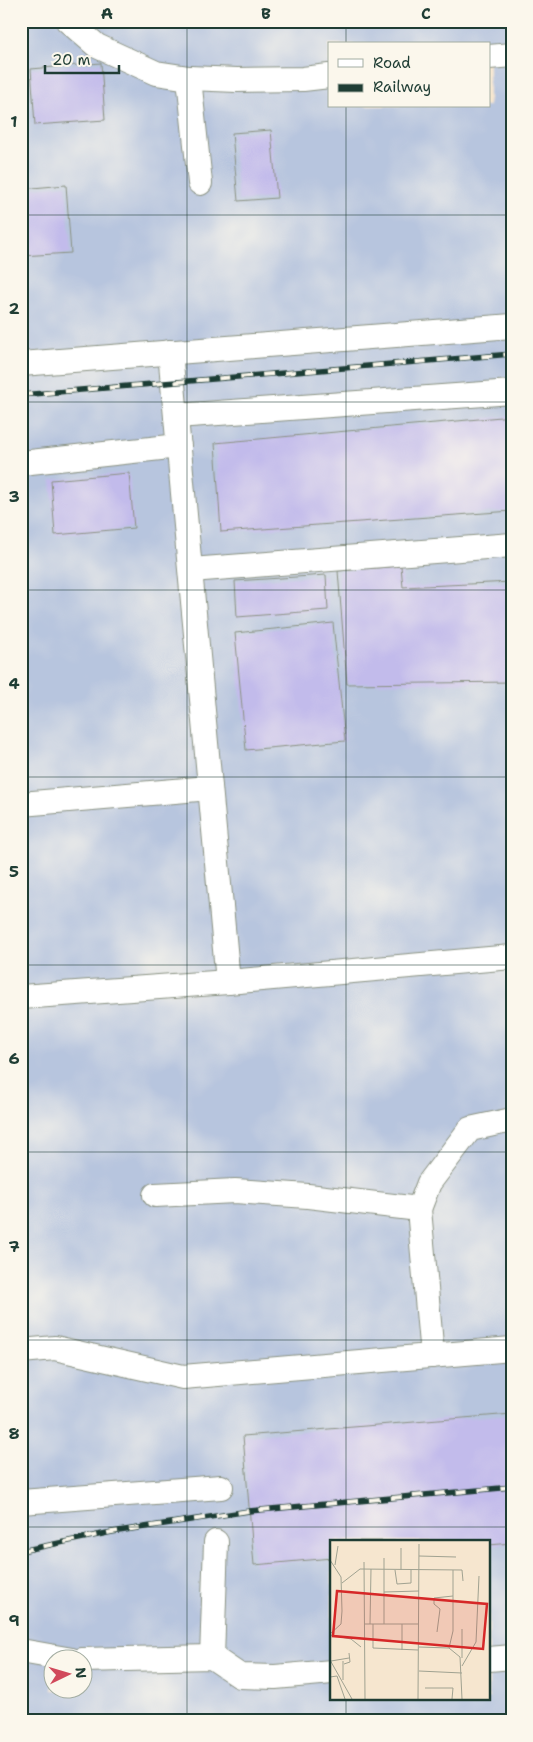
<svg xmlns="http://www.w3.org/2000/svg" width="533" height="1742" viewBox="0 0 533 1742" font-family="'Shantell Sans',sans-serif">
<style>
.industrial{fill:#b7c5de;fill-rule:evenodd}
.building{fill:#c2bbeb}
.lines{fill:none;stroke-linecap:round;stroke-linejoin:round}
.minor-casing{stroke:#8a9282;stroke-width:26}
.minor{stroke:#fff;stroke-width:24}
.rail-casing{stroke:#1f3d34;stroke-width:5.5}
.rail{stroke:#fbf7ec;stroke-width:4;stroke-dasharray:11;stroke-linecap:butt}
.grid{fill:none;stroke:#1f3d34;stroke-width:1;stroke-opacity:0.55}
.inset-road{fill:none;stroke:#a0a291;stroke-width:1}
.view{fill:#d62828;fill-opacity:0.15;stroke:#d62828;stroke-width:2.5}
.inset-edge{fill:none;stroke:#1f3d34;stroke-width:2.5}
.neatline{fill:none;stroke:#1f3d34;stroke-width:2}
.grid-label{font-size:16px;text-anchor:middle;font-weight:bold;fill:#1f3d34}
</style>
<rect width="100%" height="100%" fill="#fbf7ec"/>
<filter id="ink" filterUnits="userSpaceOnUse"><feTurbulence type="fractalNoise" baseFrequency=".02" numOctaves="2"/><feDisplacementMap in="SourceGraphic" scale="10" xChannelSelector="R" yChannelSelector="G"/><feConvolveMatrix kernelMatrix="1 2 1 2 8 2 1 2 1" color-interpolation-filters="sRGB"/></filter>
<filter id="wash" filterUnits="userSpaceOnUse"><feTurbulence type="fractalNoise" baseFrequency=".0096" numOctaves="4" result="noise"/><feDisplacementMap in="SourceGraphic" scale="20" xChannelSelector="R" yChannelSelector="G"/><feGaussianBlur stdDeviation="1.12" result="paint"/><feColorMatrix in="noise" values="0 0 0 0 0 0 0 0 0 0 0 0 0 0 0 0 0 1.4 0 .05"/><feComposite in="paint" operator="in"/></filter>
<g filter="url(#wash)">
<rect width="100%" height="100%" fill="#f6e6cf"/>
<path class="industrial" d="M21 21H512V1721H21ZM329 44H489V106H329ZM332 1541H489V1698H332ZM52 1660H82V1690H52Z"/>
<g id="blocks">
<g class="building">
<path d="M101 63 105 120 35 125 31 69Z"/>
<path d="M271 130 277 198 238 201 232 133Z"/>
<path d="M66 185 71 253 21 256V189Z"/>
<path d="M512 416V511L221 532 215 443Z"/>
<path d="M129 473 134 528 55 535 51 480Z"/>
<path d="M401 566 403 587 512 582V682L347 684 338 571Z"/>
<path d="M326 575 328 610 237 617 235 581Z"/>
<path d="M333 623 345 741 246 750 235 633Z"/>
<path d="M512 1414V1543L489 1545V1541H332V1558L254 1565 243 1436Z"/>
</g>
</g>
</g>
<g filter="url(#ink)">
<use href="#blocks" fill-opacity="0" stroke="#8a9282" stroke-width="1"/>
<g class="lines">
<g class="minor-casing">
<g id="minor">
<path d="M68 21 97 46 156 73 189 78 237 80 303 79 329 76"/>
<path d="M489 57 512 55"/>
<path d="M189 78 200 183"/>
<path d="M170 352 228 982"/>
<path d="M21 364 512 326"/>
<path d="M176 416 512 392"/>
<path d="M21 463 179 446"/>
<path d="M191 570 512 545"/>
<path d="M21 804 210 788"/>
<path d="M21 997 228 982 512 957"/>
<path d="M155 1195 235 1191 308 1196 419 1209 429 1183 470 1129 512 1120"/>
<path d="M419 1209 432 1356"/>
<path d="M21 1351 55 1348 183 1377 512 1349"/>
<path d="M21 1502 221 1487"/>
<path d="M21 1651 72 1660"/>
<path d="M212 1657 216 1542"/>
<path d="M489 1659 512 1657"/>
<path d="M82 1660 212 1657 240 1676 275 1677 332 1672"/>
</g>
</g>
<use href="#minor" class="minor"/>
<g class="rail-casing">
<g id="rail">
<path d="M21 395 512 354"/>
<path d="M21 1551 112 1532 249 1511 512 1487"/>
</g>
</g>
<use href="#rail" class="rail"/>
</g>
</g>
<path class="grid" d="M187 21V1721M346 21V44M346 106V1541M21 215H512M21 402H512M21 590H512M21 777H512M21 965H512M21 1152H512M21 1340H512M21 1527H512M346 1698V1721"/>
<g transform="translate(330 1540)">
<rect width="160" height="160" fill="#f6e6cf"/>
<path class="inset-road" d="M71 8V30M89 16 126 17M0 20 11 37 12 71 11 84 0 94M34 22 35 159M5 25 8 6M65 30 67 44 81 43V30M12 43 30 29 132 30 133 41M54 52 89 51M35 84H89M40 84 41 29M43 84V108L88 110M54 84V18M107 92 110 69 104 64V58L123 56M0 95 21 99 31 107M89 107 119 108 130 117 132 159M119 108 123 91V30M72 110V84M132 118V89M0 120 22 159M1 121 19 118M13 121V140M14 124 20 122 19 113M132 126 146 102 149 36M89 131 132 133M0 137 7 136 15 159M95 148H123L122 159M88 159 89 4"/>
<path class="view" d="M7 51 157 64 153 109 3 96Z"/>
<rect width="160" height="160" class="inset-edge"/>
</g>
<rect width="533" height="1742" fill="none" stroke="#fbf7ec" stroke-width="55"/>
<rect x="328" y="42" width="162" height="65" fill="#fbf7ec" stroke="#a3ada2"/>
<rect x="338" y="59" width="25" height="8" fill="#ffffff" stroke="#a3ada2"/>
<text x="373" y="68" font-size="15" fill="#1f3d34">Road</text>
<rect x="338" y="84" width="25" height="8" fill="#1f3d34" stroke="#a3ada2"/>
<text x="373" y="92" font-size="15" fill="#1f3d34">Railway</text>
<g transform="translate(68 1674) rotate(85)"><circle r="24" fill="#fbf7ec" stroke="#a3ada2"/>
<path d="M0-4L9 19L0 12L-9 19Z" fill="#d1495b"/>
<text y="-8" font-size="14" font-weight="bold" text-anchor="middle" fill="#1f3d34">N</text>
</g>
<path d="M45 65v8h74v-8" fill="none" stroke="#1f3d34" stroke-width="2.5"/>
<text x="52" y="65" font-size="15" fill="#1f3d34" stroke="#fbf7ec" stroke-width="4" paint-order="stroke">20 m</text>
<rect x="28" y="28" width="478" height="1686" class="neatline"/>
<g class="grid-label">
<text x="107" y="19">A</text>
<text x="266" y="19">B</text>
<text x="426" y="19">C</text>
<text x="14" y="127">1</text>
<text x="14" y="314">2</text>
<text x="14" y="502">3</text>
<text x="14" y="689">4</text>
<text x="14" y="877">5</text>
<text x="14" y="1064">6</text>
<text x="14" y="1252">7</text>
<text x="14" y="1439">8</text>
<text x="14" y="1626">9</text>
</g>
</svg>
